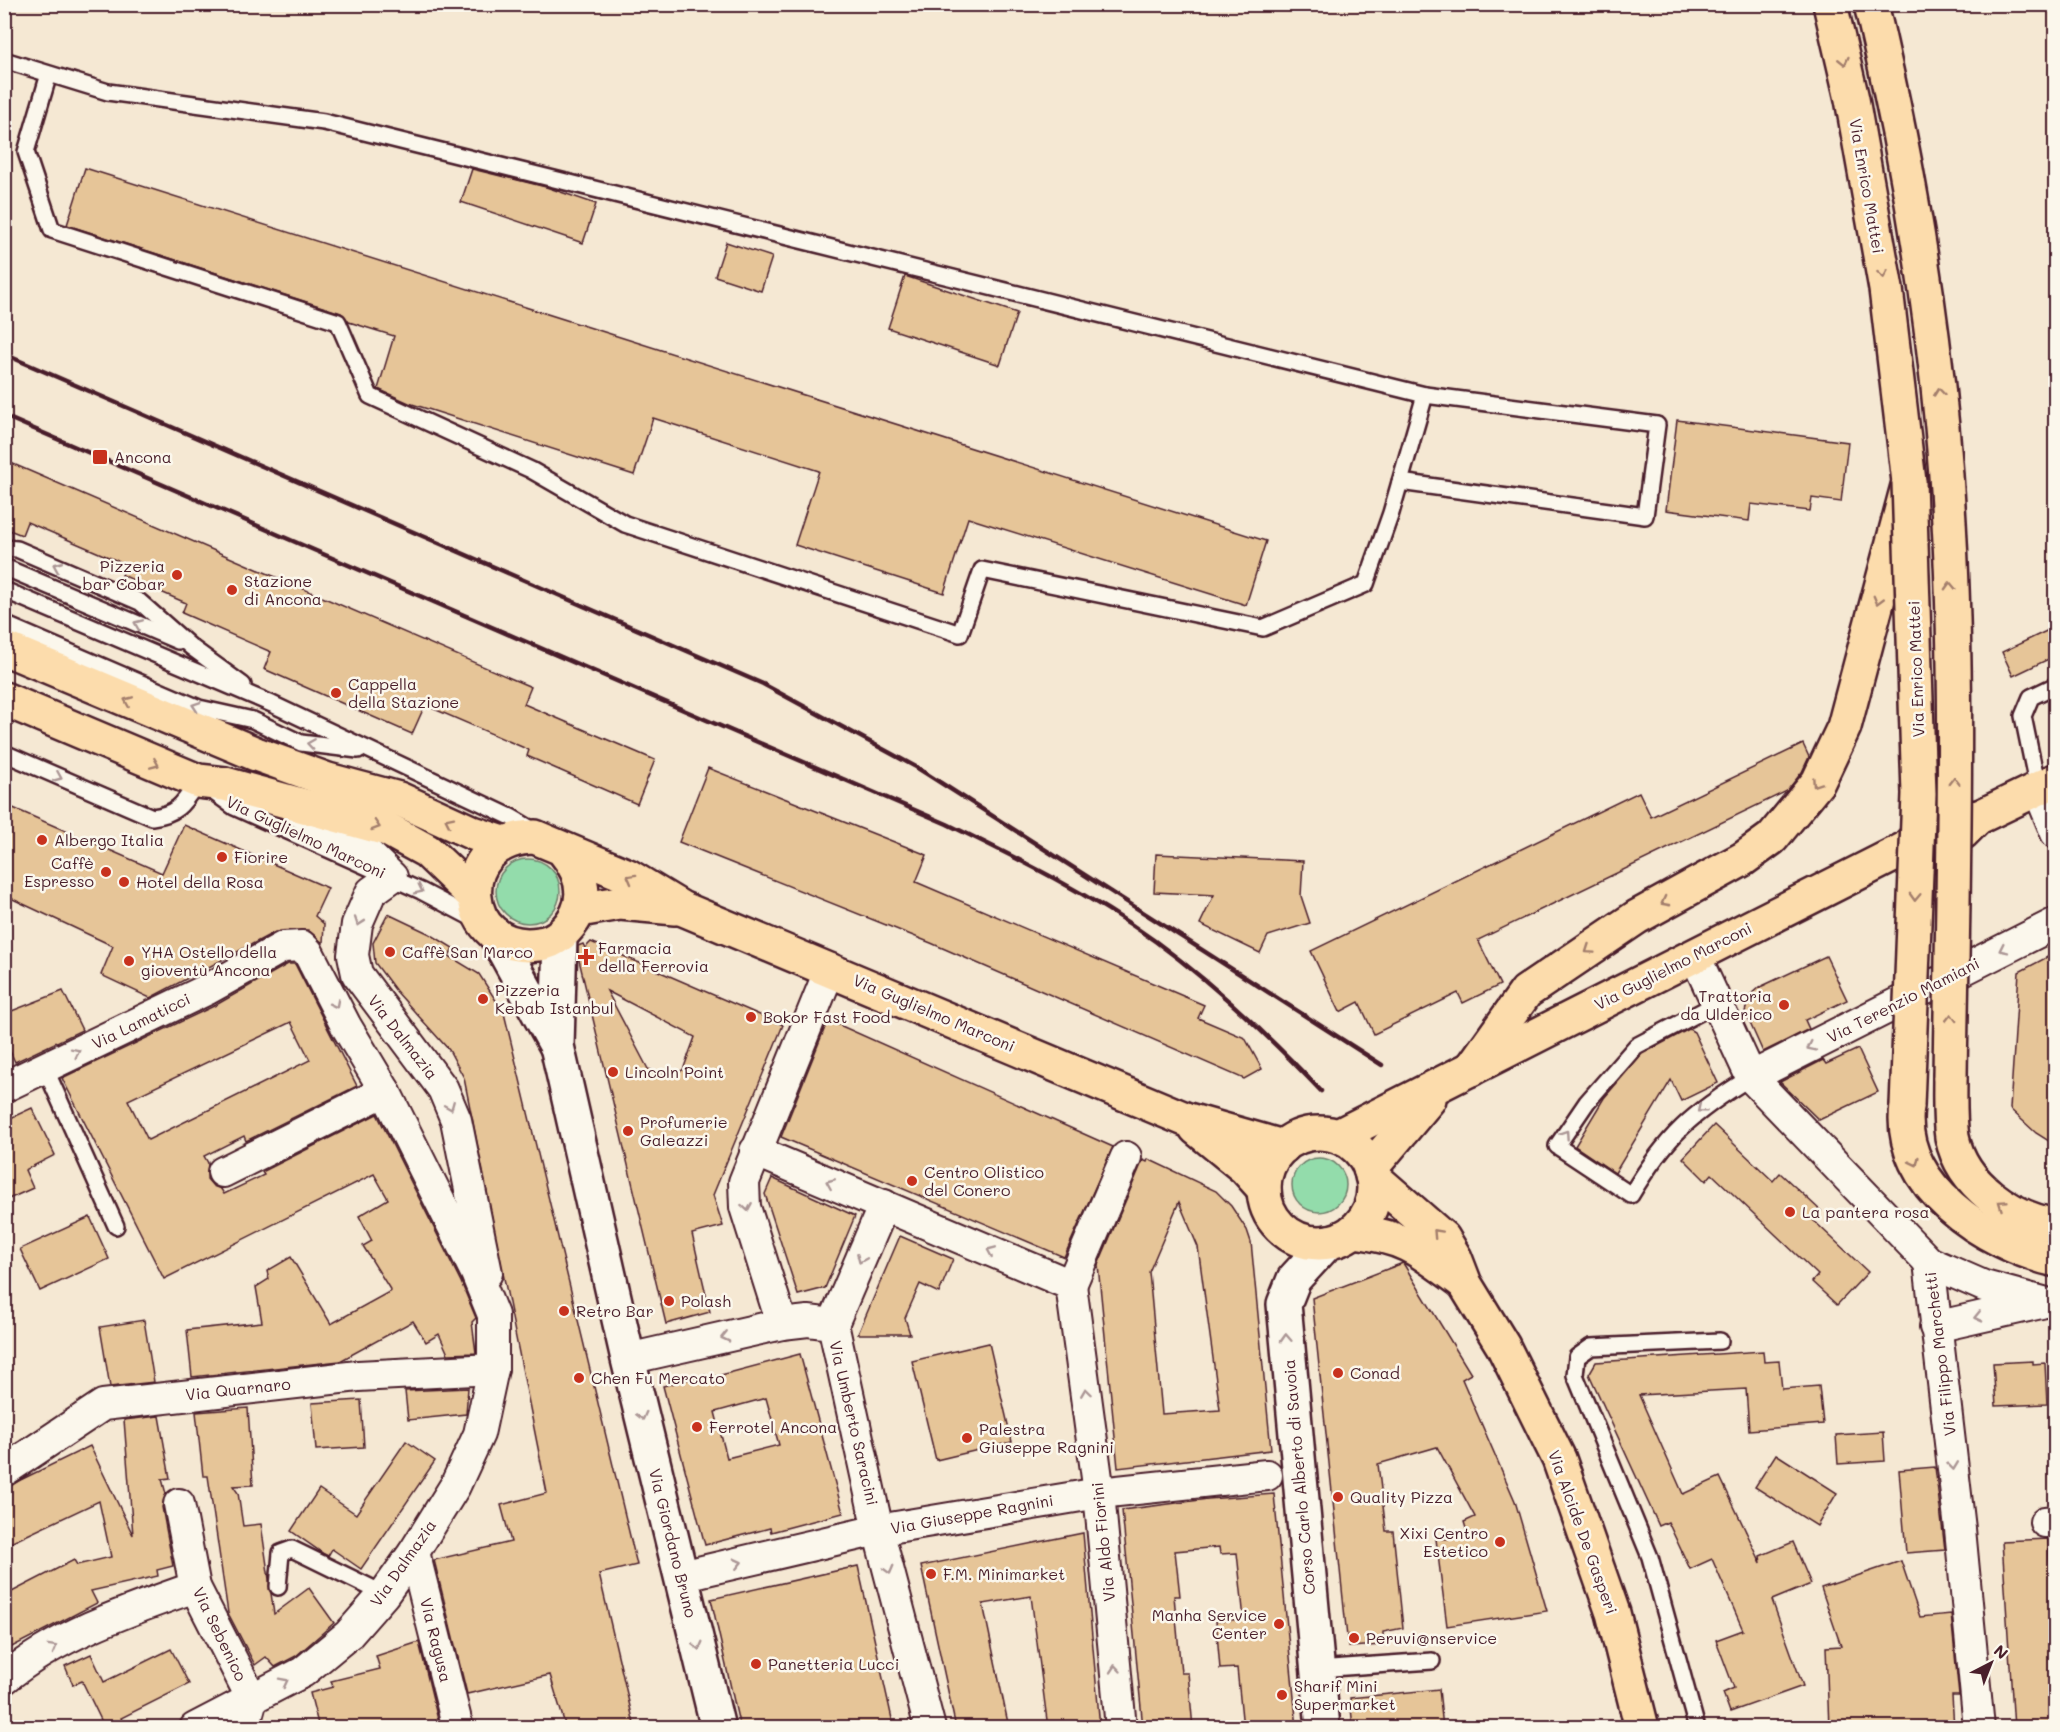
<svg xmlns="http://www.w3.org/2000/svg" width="2060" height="1732" viewBox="0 0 2060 1732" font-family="Mali,sans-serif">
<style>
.green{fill:#93dcab;stroke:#6e7e6b;stroke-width:1.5}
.building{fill:#e6c598;stroke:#4a1f2b;stroke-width:1.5;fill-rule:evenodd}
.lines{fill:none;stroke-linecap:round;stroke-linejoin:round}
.service-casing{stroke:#4a1f2b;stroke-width:20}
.minor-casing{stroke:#4a1f2b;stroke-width:34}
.secondary-casing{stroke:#4a1f2b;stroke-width:38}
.primary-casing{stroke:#4a1f2b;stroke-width:38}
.trunk-casing{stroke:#4a1f2b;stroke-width:38}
.service{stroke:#fbf7ec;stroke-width:15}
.minor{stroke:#fbf7ec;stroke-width:30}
.secondary{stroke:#fbf7ec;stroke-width:33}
.primary{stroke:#fcdcac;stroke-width:33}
.trunk{stroke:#fcdcac;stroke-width:33}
.rail{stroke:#4a1f2b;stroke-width:4.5}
.trunk-bridge-casing{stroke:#4a1f2b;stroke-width:38;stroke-linecap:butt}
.trunk-bridge{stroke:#fcdcac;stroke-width:33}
.oneway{stroke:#a37e6c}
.oneway2{stroke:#ab9695}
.poi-dot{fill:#c8321e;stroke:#fbf7ec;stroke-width:2}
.labels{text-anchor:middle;stroke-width:5;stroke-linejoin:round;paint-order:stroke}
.street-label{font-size:16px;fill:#4a1f2b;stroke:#fbf7ec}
.poi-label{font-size:16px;fill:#4a1f2b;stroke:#fbf7ec;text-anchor:start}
</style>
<rect width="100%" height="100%" fill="#f5e8d3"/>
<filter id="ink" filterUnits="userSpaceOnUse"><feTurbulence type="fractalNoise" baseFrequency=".0167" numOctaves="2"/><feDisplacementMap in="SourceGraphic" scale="12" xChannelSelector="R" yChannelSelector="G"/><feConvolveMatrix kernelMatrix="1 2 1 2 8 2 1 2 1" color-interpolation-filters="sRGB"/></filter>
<g filter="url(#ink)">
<g class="green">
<circle cx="528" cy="891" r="32"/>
<circle cx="1319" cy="1185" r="27"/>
</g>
<g class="building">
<path d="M85 168 1266 541 1246 605 968 518 944 593 795 545 819 471 653 418 634 475 409 403 378 389 394 336 349 322 341 313 67 225Z"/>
<path d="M472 169 546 187 596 204 583 243 461 202Z"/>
<path d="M726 242 772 257 761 291 715 276Z"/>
<path d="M905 276 1017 313 1000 365 888 328Z"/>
<path d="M1677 420 1848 442 1841 502 1812 498 1810 511 1751 504 1749 521 1666 510Z"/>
<path d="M4 460 531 687 524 704 655 760 637 804 527 756 529 750 425 705 412 734 264 669 271 652 182 613 186 603 122 575 127 565 27 522 22 535 4 528Z"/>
<path d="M2055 627V656L2013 676 2002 652Z"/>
<path d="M1803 744 1809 757 1802 772 1787 791 1478 940 1500 985 1463 1003 1458 993 1374 1034 1359 1002 1340 1012 1311 951 1639 792 1651 817Z"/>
<path d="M708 768 927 855 916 882 1204 1005 1198 1018 1245 1038 1262 1069 1244 1079 931 943 679 842Z"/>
<path d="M4 804 162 873 184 825 328 888 315 916 324 924 323 943 308 930 275 932 150 998 101 975 113 946 4 895Z"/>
<path d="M1156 854 1303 861 1301 896 1310 923 1268 936 1260 953 1200 924 1214 895 1154 892Z"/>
<path d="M388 914 430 934 453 948 449 956 479 974 504 1013 637 1565 599 1574 635 1728H566L550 1675 467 1694 434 1560 511 1542 501 1505 547 1493 464 1078 449 1050 396 991 375 963 373 943Z"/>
<path d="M591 942 783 1025 713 1195 723 1226 692 1234 710 1312 666 1324 578 956V946L583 944 585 948ZM607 991 695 1037 683 1070 667 1076 648 1069Z"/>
<path d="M2055 953V1145L2036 1133 2010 1109 2019 972Z"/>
<path d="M1826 956 1847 1000 1805 1020 1809 1029 1763 1052 1745 1012 1749 996 1758 988Z"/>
<path d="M288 964H295L357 1086 246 1141 244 1136 204 1156 208 1163 207 1179 213 1186 221 1189 224 1194 264 1175 262 1172 377 1114 461 1282 476 1318 472 1322 476 1353 448 1354 439 1334 426 1342 413 1321 340 1361 192 1377 187 1330 262 1322 256 1287 269 1279 267 1271 291 1257 331 1324 391 1291 363 1246 372 1241 359 1216 388 1199 374 1174 164 1279 62 1078 216 1005ZM291 1022 310 1060 148 1140 128 1100Z"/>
<path d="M63 991 82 1030 15 1062 4 1038V1014Z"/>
<path d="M828 1020 1113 1147 1064 1257 781 1137Z"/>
<path d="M1689 1029 1694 1032 1718 1083 1681 1101 1671 1080 1615 1173 1575 1146 1604 1098 1642 1054Z"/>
<path d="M1858 1049 1878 1092 1819 1120 1780 1082 1823 1060 1826 1064Z"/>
<path d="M32 1108 55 1155 25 1170 33 1188 4 1201V1121Z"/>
<path d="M1714 1125 1773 1181 1780 1173 1821 1211 1813 1220 1868 1272 1837 1305 1812 1282 1818 1275 1712 1174 1706 1181 1683 1158Z"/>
<path d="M1148 1159 1216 1191 1231 1206 1247 1230 1251 1242 1271 1450 1118 1468 1098 1265 1143 1160 1147 1162ZM1179 1202 1198 1247 1220 1410 1162 1414 1149 1272Z"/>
<path d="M772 1178 855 1216 825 1288 798 1295 765 1194Z"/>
<path d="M90 1217 109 1259 40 1291 20 1249Z"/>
<path d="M900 1236 953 1259 939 1293 920 1284 905 1318 910 1334H858Z"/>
<path d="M1403 1263 1471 1374 1462 1379 1515 1501 1547 1611 1447 1626 1436 1539 1469 1538 1464 1522 1475 1517 1437 1447 1378 1464 1386 1531H1393L1403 1628 1383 1632V1645L1348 1647 1312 1298Z"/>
<path d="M144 1320 154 1382 110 1387 100 1327Z"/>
<path d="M989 1343 1012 1442 936 1460 912 1361Z"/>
<path d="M1763 1351 1764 1362 1779 1361 1782 1389 1819 1386 1823 1424 1749 1430 1746 1389 1639 1395 1683 1494 1720 1477 1761 1563 1760 1556 1793 1542 1811 1584 1772 1600 1803 1686 1730 1712 1723 1693 1734 1688 1716 1640 1743 1630 1712 1559 1690 1569 1668 1522 1659 1526 1589 1374 1596 1362Z"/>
<path d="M800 1354 843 1513 771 1532 770 1528 705 1545 663 1386 705 1375 706 1379ZM766 1398 779 1445 727 1458 715 1412Z"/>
<path d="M2033 1361V1364L2045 1363 2047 1404 1996 1406 1993 1363Z"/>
<path d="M468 1388 466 1414 408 1420 405 1391Z"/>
<path d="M361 1400 364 1447 316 1450 312 1403Z"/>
<path d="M248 1408 253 1485 233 1486 238 1493 243 1526 261 1524 274 1614 309 1588 334 1623 296 1656 275 1667 266 1657 255 1665 228 1613 208 1476H203L196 1412Z"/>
<path d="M159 1416 170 1478 162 1479 166 1494 162 1507 173 1566 157 1570 158 1576 91 1591 97 1603 4 1651V1596L74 1560 77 1565 111 1557 99 1501 4 1546V1488L90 1446 133 1535 124 1420Z"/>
<path d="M1883 1432 1885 1461 1838 1464 1836 1435Z"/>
<path d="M406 1441 435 1461 361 1569 332 1549 328 1556 324 1554 291 1531 319 1489 356 1514Z"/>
<path d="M1776 1454 1837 1493 1817 1526 1755 1487Z"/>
<path d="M1935 1467 1945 1550 1906 1553 1899 1470Z"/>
<path d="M1274 1494 1297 1728H1243L1237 1668 1220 1669 1216 1621 1244 1619 1237 1553 1220 1554 1219 1547 1175 1551 1180 1596H1174L1181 1673H1188L1193 1728H1143L1122 1510 1208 1499Z"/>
<path d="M1083 1533 1100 1728H1048L1031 1596 983 1604 1009 1728H956L921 1566Z"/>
<path d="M2048 1539 2055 1642V1727L2014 1728 2002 1541Z"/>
<path d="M1901 1561 1920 1617 1951 1614 1959 1696H1952L1954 1728H1829L1826 1647 1841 1646 1821 1588Z"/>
<path d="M858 1566 894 1728H740L711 1599Z"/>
<path d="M419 1642 440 1728H319L310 1693 333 1687 331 1681 380 1669 376 1656Z"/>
<path d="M171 1649 189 1684 121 1718 124 1724 117 1728H105L82 1681 73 1685 65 1666 91 1654 104 1682Z"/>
<path d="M1439 1689 1443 1728H1353L1350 1698Z"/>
</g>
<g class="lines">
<g class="service-casing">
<g id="service">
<path d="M4 60 108 92 324 122 1425 395 1391 513 1366 584 1263 628 982 570 960 634 625 524 531 470 370 396 338 322 52 230 26 152 49 74"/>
<path d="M1400 482 1645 516 1657 425 1425 395"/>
<path d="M4 548 17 549 140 602 191 647 243 685"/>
<path d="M4 567 178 641"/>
<path d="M4 590 272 704 511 817 538 833"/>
<path d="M4 624 199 708 253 720 301 743 358 750"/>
<path d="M4 753 152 817C179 814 184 802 198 781L234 807 421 891 480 922"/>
<path d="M2038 789 2023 716 2031 697 2056 685"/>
<path d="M1716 1004 1636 1046 1587 1102 1557 1146 1631 1195C1666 1136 1692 1113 1751 1077"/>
<path d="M45 1068 116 1226"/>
<path d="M278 1587 281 1553 292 1549 384 1594"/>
<path d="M1317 1669 1432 1661"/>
<path d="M1697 1728 1650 1557 1575 1375 1577 1357 1591 1347 1720 1341"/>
</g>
</g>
<g class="minor-casing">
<g id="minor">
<path d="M2038 789 2056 833"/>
<path d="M297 810 362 848 392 877 371 892 357 924 353 955 357 974 443 1089 456 1120 487 1273"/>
<path d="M1695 956 1751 1077 1929 1262 1984 1286 2043 1302"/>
<path d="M830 969 744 1182 745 1207 782 1324 808 1321 833 1324 878 1530 930 1728"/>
<path d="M1751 1077 2056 923"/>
<path d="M4 1087 208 989 283 947 302 946 308 952 346 1026 385 1091 476 1273 493 1315V1369L479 1434 455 1486 414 1552 384 1594 349 1634 303 1672 195 1728"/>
<path d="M755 1151 1071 1285 1099 1493 1121 1728"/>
<path d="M223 1172 385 1091"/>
<path d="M1929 1262 1960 1529 1979 1728"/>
<path d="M1071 1285 1126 1157"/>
<path d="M833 1324 884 1205"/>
<path d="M1935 1327 2041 1303"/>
<path d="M628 1359 782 1324"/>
<path d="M4 1471 103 1405 358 1376 493 1369"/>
<path d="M179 1504 195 1587 252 1699 244 1728"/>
<path d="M2045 1522 2056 1521"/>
<path d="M414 1552 458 1728"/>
<path d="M681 1576 878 1530 1099 1493 1267 1475"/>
<path d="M4 1679C58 1634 130 1610 195 1587"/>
</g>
</g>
<g class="secondary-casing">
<g id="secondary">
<path d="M495 934 556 1045"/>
<path d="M560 936 557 1046 628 1359 718 1728"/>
<path d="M1323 1728 1284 1304 1294 1279 1328 1242"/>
</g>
</g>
<g class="primary-casing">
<g id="primary">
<path d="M4 648 256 754 328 780 399 799 473 833 503 843"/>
<path d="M4 699 198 781 225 784 387 829 427 851 474 896"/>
<path d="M1962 833 1977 818 2056 780"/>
<path d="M564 851C579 869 588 891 577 914 569 929 556 942 539 944 460 956 448 838 535 837L628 876 681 908 1185 1119 1283 1147"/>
<path d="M579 910 620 903 675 908"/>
<path d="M1196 1128 1245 1168 1264 1189"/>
<circle cx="1319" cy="1188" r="55"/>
<path d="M1338 1136 1907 848C1930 820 1941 813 1977 818"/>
<path d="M1370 1169 1429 1099"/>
<path d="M1372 1176 1443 1238 1455 1258 1465 1284 1503 1346 1559 1459 1613 1613 1642 1728"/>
<path d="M1354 1231C1409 1238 1420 1251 1463 1282"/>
</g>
</g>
<g class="trunk-casing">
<g id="trunk">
<path d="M1471 1069 1526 992 1637 917 1743 859 1772 838 1818 782 1844 727 1909 482 1886 289 1852 99 1830 4"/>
<path d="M1950 1077C1950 1097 1949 1117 1952 1137 1962 1185 2011 1218 2056 1226"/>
<path d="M1907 1106C1896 1186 1986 1244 2056 1260"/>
</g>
</g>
<use href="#service" class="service"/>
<use href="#minor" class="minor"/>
<use href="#secondary" class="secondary"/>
<use href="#primary" class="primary"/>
<use href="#trunk" class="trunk"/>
<g class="rail">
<path d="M4 354 763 684 916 767 1382 1065"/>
<path d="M4 416 947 824C1019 859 1090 894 1155 941 1215 985 1270 1037 1321 1091"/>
</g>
<g class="trunk-bridge-casing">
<g id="trunk-bridge">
<path d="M1871 4C1904 143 1929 285 1942 427 1962 642 1953 861 1950 1077"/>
<path d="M1907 1106 1919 794 1909 482"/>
</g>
</g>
<use href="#trunk-bridge" class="trunk-bridge"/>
</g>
<defs><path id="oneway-chevron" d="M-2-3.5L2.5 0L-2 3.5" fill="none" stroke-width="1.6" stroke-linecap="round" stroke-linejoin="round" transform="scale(1.5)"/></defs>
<g class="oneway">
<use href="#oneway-chevron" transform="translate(1844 61) rotate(77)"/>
<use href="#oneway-chevron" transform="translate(1883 274) rotate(80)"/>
<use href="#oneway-chevron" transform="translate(1939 392) rotate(-96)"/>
<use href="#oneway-chevron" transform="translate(1950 586) rotate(-92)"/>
<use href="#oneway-chevron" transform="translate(1878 600) rotate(105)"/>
<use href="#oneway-chevron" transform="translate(128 701) rotate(-157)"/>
<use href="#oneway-chevron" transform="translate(155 764) rotate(23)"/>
<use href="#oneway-chevron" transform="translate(1954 781) rotate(-90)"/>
<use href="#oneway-chevron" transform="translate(1816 783) rotate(124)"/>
<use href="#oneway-chevron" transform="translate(449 821) rotate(-154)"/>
<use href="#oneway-chevron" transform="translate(376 826) rotate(18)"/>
<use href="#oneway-chevron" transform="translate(631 878) rotate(-151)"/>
<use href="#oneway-chevron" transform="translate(1915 897) rotate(92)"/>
<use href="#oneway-chevron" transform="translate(1665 902) rotate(152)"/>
<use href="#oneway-chevron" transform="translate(1589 950) rotate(146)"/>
<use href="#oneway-chevron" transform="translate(1951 1018) rotate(-89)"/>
<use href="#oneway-chevron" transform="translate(1915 1162) rotate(64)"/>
<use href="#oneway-chevron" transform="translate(2002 1204) rotate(-146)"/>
<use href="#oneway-chevron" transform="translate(1437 1233) rotate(-133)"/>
</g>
<g class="oneway2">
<use href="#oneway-chevron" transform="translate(57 566) rotate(-157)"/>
<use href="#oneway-chevron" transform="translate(138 624) rotate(-157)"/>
<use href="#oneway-chevron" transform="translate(196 706) rotate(-161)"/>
<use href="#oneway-chevron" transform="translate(311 744) rotate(-172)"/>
<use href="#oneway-chevron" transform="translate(58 777) rotate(23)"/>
<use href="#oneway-chevron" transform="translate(419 890) rotate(26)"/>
<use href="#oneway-chevron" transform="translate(359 922) rotate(109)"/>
<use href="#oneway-chevron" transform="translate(2003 949) rotate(154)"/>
<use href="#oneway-chevron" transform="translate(335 1004) rotate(63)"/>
<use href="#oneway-chevron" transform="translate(1811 1047) rotate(154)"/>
<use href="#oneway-chevron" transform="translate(76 1052) rotate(-26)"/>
<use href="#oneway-chevron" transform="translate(450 1106) rotate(68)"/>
<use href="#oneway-chevron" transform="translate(1701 1109) rotate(141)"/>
<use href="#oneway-chevron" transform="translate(1565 1134) rotate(-56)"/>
<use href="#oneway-chevron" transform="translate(830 1183) rotate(-157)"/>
<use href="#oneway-chevron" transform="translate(747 1207) rotate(80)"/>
<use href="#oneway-chevron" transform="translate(991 1251) rotate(-157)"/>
<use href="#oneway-chevron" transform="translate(861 1259) rotate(113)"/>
<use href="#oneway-chevron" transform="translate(1978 1317) rotate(167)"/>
<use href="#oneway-chevron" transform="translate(725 1337) rotate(167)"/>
<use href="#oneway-chevron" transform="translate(1286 1338) rotate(-93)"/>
<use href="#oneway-chevron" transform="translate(1086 1392) rotate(-98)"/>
<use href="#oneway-chevron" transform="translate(642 1416) rotate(76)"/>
<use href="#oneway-chevron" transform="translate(1953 1466) rotate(83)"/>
<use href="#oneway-chevron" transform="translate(738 1563) rotate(-13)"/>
<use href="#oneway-chevron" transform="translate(889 1570) rotate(75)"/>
<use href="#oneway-chevron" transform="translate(698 1646) rotate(76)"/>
<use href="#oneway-chevron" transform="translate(53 1648) rotate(-29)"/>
<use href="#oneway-chevron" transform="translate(1115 1669) rotate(-95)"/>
<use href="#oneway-chevron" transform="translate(284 1682) rotate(-27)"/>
</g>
</g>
<g class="poi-dot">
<rect x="92" y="449" width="16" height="16" rx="3"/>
<circle cx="177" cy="575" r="6"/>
<circle cx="232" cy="590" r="6"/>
<circle cx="336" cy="693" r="6"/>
<circle cx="42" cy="840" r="6"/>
<circle cx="222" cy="857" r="6"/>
<circle cx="106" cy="872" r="6"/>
<circle cx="124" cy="882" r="6"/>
<circle cx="390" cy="952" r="6"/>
<path d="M583 948h6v6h6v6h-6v6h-6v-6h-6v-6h6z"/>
<circle cx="129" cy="961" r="6"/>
<circle cx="483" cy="999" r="6"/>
<circle cx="1784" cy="1005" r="6"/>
<circle cx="751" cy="1017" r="6"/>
<circle cx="613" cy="1072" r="6"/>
<circle cx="628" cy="1131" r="6"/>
<circle cx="912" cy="1181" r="6"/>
<circle cx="1790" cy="1212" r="6"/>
<circle cx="669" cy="1301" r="6"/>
<circle cx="564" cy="1311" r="6"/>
<circle cx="1338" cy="1373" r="6"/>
<circle cx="579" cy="1378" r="6"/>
<circle cx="697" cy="1427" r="6"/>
<circle cx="967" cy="1438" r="6"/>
<circle cx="1338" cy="1497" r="6"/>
<circle cx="1500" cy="1542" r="6"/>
<circle cx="931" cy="1574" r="6"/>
<circle cx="1279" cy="1624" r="6"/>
<circle cx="1354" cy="1638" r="6"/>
<circle cx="756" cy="1664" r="6"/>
<circle cx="1282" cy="1695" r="6"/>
</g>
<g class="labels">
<g class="street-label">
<text transform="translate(1867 186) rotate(80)" y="6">Via Enrico Mattei</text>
<text transform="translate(1916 669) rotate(-92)" y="6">Via Enrico Mattei</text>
<text transform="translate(306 837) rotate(25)" y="6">Via Guglielmo Marconi</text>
<text transform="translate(1673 966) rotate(-27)" y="6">Via Guglielmo Marconi</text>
<text transform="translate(1903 1000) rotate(-27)" y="6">Via Terenzio Mamiani</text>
<text transform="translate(934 1013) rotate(23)" y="6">Via Guglielmo Marconi</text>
<text transform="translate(141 1021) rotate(-26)" y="6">Via Lamaticci</text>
<text transform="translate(403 1037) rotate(52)" y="6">Via Dalmazia</text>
<text transform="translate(1940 1354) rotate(-97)" y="6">Via Filippo Marchetti</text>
<text transform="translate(238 1389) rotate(-6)" y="6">Via Quarnaro</text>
<text transform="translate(854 1423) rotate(77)" y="6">Via Umberto Saracini</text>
<text transform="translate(1299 1477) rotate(-95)" y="6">Corso Carlo Alberto di Savoia</text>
<text transform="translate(972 1514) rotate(-10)" y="6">Via Giuseppe Ragnini</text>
<text transform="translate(1583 1532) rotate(70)" y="6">Via Alcide De Gasperi</text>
<text transform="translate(1103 1542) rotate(-96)" y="6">Via Aldo Fiorini</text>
<text transform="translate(673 1543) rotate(76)" y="6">Via Giordano Bruno</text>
<text transform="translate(403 1563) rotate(-55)" y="6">Via Dalmazia</text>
<text transform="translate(220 1634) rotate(64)" y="6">Via Sebenico</text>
<text transform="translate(436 1640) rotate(76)" y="6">Via Ragusa</text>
</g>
<g class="poi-label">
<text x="114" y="463">Ancona</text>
<text x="165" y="572" text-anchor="end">Pizzeria<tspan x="165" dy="18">bar Cobar</tspan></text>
<text x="244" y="587">Stazione<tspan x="244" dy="18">di Ancona</tspan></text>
<text x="348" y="690">Cappella<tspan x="348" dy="18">della Stazione</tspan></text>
<text x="54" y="846">Albergo Italia</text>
<text x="234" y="863">Fiorire</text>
<text x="94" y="869" text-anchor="end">Caffè<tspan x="94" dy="18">Espresso</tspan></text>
<text x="136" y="888">Hotel della Rosa</text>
<text x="598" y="954">Farmacia<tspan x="598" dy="18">della Ferrovia</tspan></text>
<text x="141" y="958">YHA Ostello della<tspan x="141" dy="18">gioventù Ancona</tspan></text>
<text x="402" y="958">Caffè San Marco</text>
<text x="495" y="996">Pizzeria<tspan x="495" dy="18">Kebab Istanbul</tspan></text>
<text x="1772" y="1002" text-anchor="end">Trattoria<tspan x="1772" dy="18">da Ulderico</tspan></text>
<text x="763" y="1023">Bokor Fast Food</text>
<text x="625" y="1078">Lincoln Point</text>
<text x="640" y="1128">Profumerie<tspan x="640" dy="18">Galeazzi</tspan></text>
<text x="924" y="1178">Centro Olistico<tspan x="924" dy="18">del Conero</tspan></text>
<text x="1802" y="1218">La pantera rosa</text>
<text x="681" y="1307">Polash</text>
<text x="576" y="1317">Retro Bar</text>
<text x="1350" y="1379">Conad</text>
<text x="591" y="1384">Chen Fu Mercato</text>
<text x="709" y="1433">Ferrotel Ancona</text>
<text x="979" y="1435">Palestra<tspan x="979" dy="18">Giuseppe Ragnini</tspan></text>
<text x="1350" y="1503">Quality Pizza</text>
<text x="1488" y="1539" text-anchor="end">Xixi Centro<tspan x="1488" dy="18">Estetico</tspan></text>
<text x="943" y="1580">F.M. Minimarket</text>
<text x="1267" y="1621" text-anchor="end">Manha Service<tspan x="1267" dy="18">Center</tspan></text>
<text x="1366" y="1644">Peruvi@nservice</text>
<text x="768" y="1670">Panetteria Lucci</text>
<text x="1294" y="1692">Sharif Mini<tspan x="1294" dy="18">Supermarket</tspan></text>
</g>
</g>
<rect width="2060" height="1732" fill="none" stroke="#fbf7ec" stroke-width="24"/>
<rect x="12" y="12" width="2036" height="1708" fill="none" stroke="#4a1f2b" stroke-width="2" filter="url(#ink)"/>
<g transform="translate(1991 1663) rotate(42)" stroke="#fbf7ec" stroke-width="4.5" paint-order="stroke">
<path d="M0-4.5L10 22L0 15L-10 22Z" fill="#4a1f2b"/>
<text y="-9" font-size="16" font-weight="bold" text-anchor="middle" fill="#4a1f2b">N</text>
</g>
</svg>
